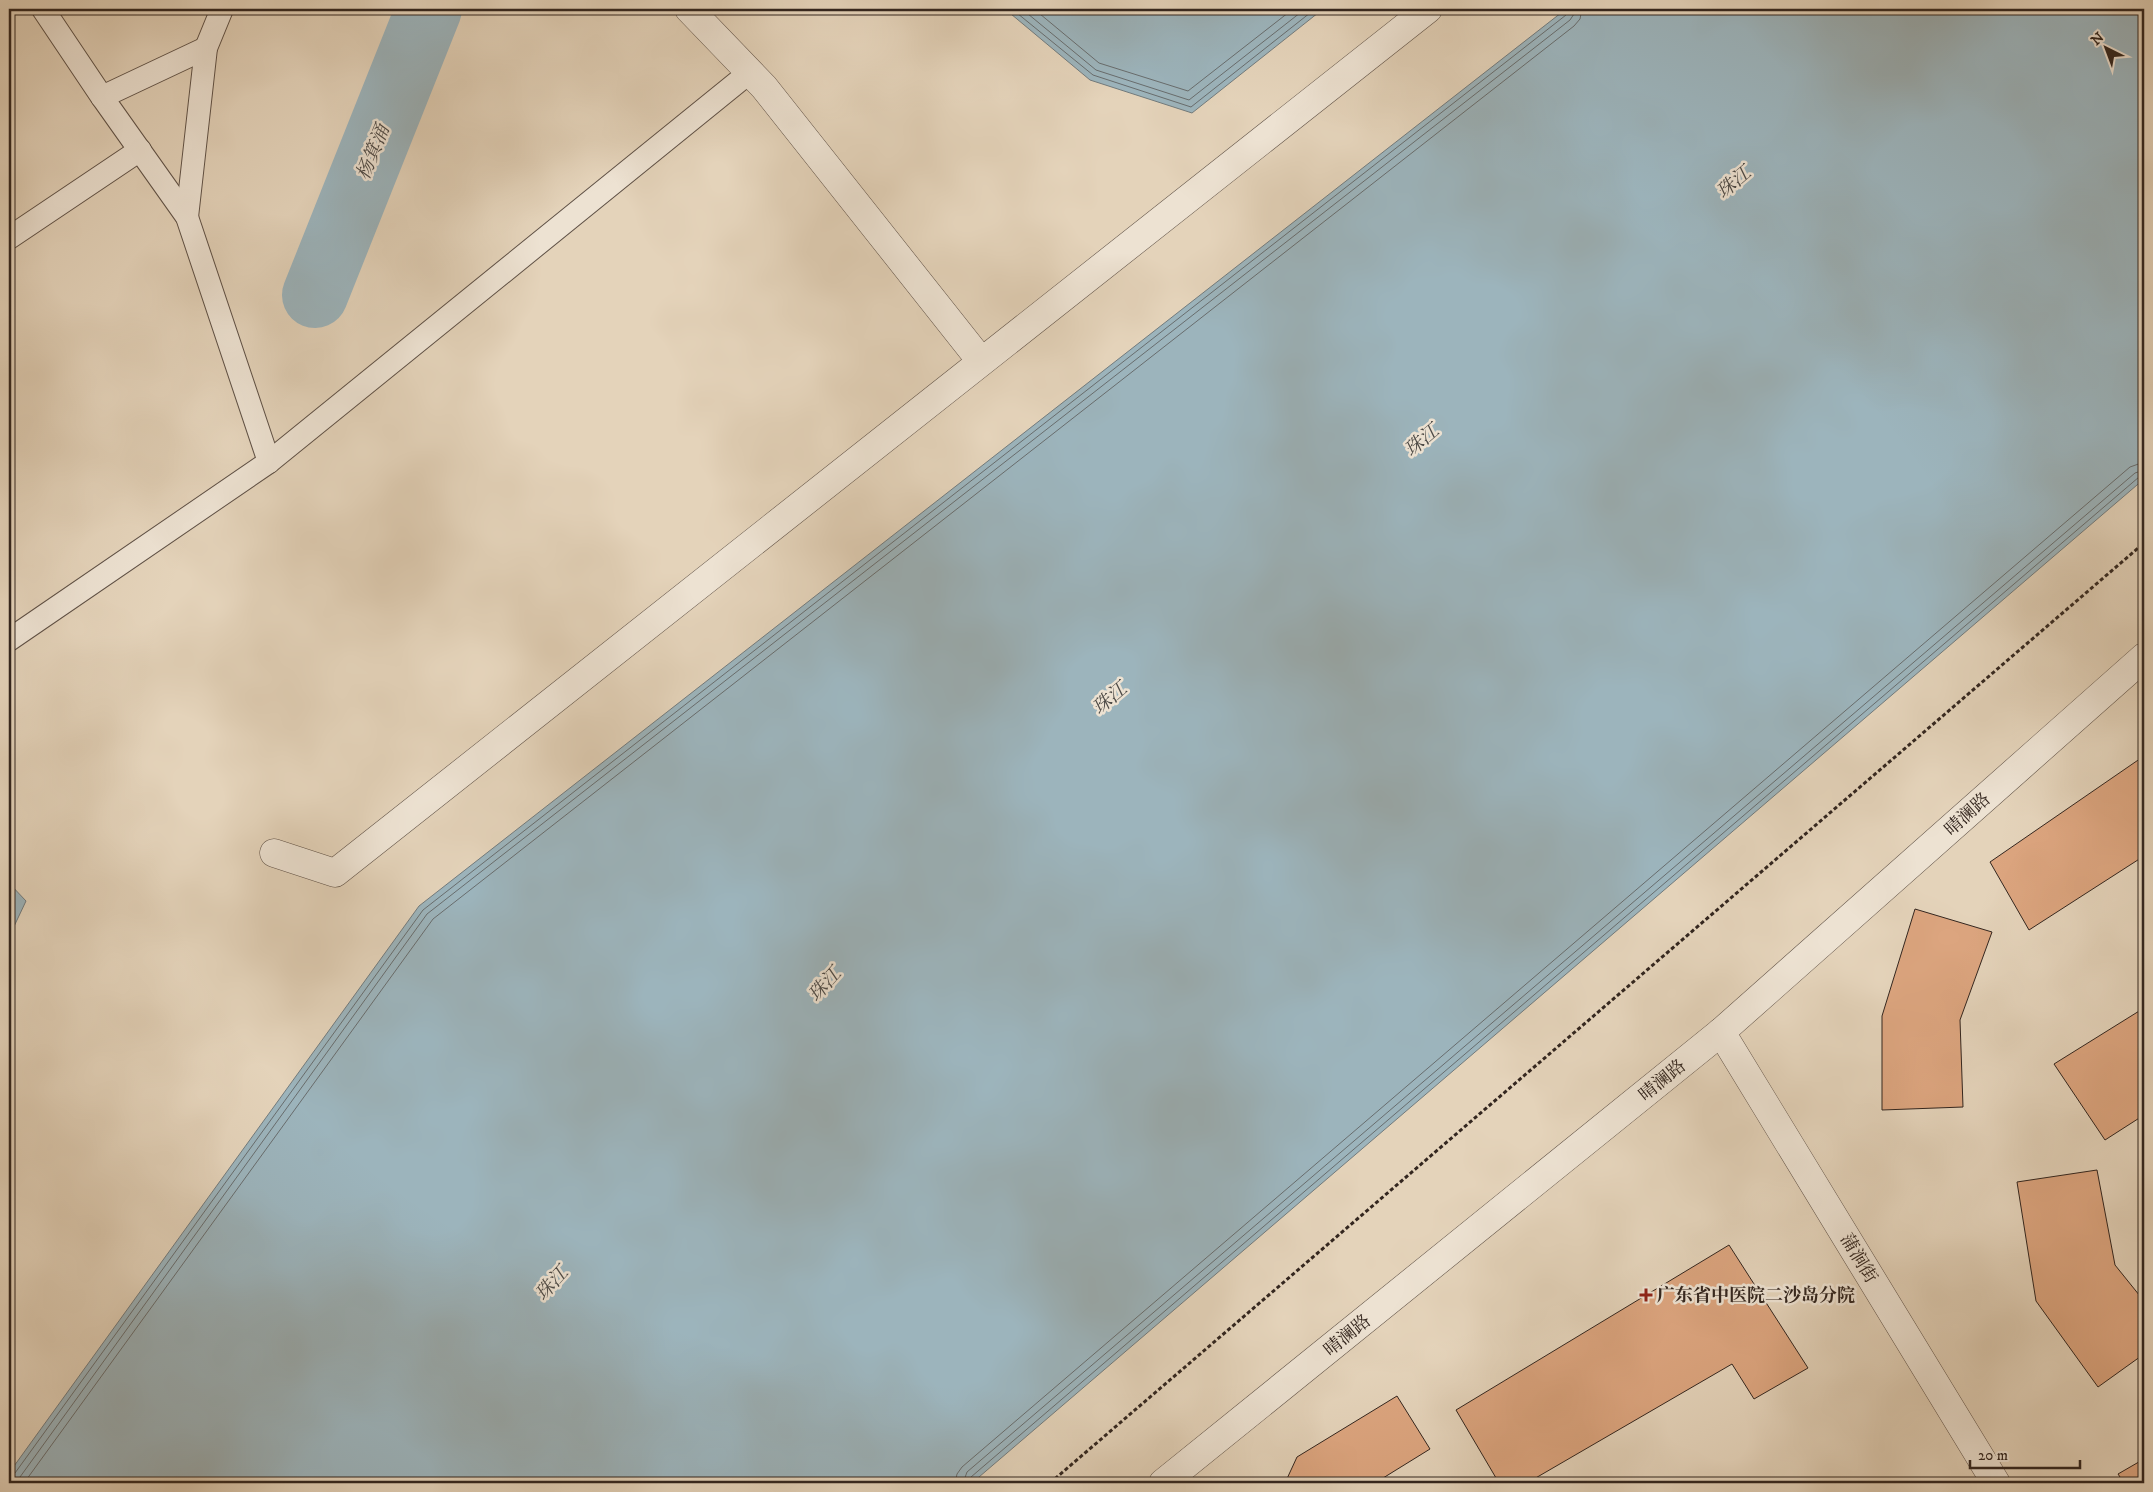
<svg xmlns="http://www.w3.org/2000/svg" width="2153" height="1492" viewBox="0 0 2153 1492" font-family="'IM FELL DW Pica','Noto Serif SC',serif">
<style>
.water{fill:#9cb4bc;stroke:#727b7d}
.lines{fill:none;stroke-linecap:round;stroke-linejoin:round}
.shore{stroke:#686d6e;stroke-width:1}
.river{stroke:#9cb4bc;stroke-width:66}
.building{fill:#dca57f;stroke:#33261f}
.lane-casing{stroke:#5f5146;stroke-width:24}
.street-casing{stroke:#5f5146;stroke-width:29}
.path{stroke:#33261f;stroke-width:3;stroke-dasharray:4 2.5;stroke-linecap:butt}
.lane{stroke:#ede2d2;stroke-width:22}
.street{stroke:#ede2d2;stroke-width:28}
.poi-dot{fill:#8f2418;stroke:#ede2d2;stroke-width:2}
.labels{text-anchor:middle;stroke-width:5;stroke-linejoin:round;paint-order:stroke}
.street-label{font-size:18px;fill:#33261f;stroke:#ede2d2}
.poi-label{font-size:18px;font-weight:bold;fill:#33261f;stroke:#ede2d2;text-anchor:start}
.water-label{font-size:19px;font-style:italic;fill:#4d4a46;stroke:#ede2d2}
</style>
<rect width="100%" height="100%" fill="#e4d3ba"/>
<filter id="stains"><feTurbulence type="fractalNoise" baseFrequency=".004" numOctaves="4"/><feColorMatrix values="0 0 0 0 .2 0 0 0 0 .09 0 0 0 0 .02 0 0 0 .5 -.17"/></filter>
<radialGradient id="worn" r=".72"><stop offset=".6" stop-color="#630" stop-opacity="0"/><stop offset="1" stop-color="#630" stop-opacity=".3"/></radialGradient>
<g class="water">
<path d="M1005 9H1323L1192 113 1090 80Z"/>
<path d="M1566 9H2144V479L972 1483H9V1473L419 906Z"/>
<path d="M9 883 26 901 9 937Z"/>
</g>
<g class="lines">
<g class="shore">
<path d="M1012 9 1093 75 1191 107 1315 9"/>
<path d="M1022 9 1096 70 1189 100 1305 9"/>
<path d="M1034 9 1099 63 1188 91 1293 9"/>
<path d="M9 1475 15 1473 423 910 1566 15 1568 9"/>
<path d="M9 1482 15 1481 20 1477 427 914 1570 20 1574 14V9"/>
<path d="M24 1483 433 919 1574 26 1580 19 1582 9"/>
<path d="M955 1483 957 1474 962 1467 2130 467 2144 462"/>
<path d="M963 1483 967 1472 2135 473 2144 470"/>
<path d="M969 1483 971 1477 2139 477 2144 476"/>
</g>
<path class="river" d="M315 295 429 9"/>
</g>
<g class="building">
<path d="M2144 756V856L2029 930 1990 862Z"/>
<path d="M1915 909 1992 932 1960 1020 1963 1107 1882 1110V1016Z"/>
<path d="M2144 1008V1115L2105 1140 2054 1064Z"/>
<path d="M2097 1170 2115 1265 2144 1301V1354L2098 1387 2036 1301 2017 1182Z"/>
<path d="M1729 1245 1808 1368 1754 1399 1732 1364 1527 1483H1499L1456 1410Z"/>
<path d="M1397 1396 1430 1449 1375 1483H1285L1297 1457Z"/>
<path d="M2144 1459V1483H2124L2118 1474Z"/>
</g>
<g class="lines">
<g class="lane-casing">
<g id="lane">
<path d="M43 9 102 97 187 217 269 462"/>
<path d="M102 97 206 48"/>
<path d="M187 217 206 48 222 9"/>
<path d="M9 238 140 150"/>
<path d="M9 640 269 462 750 72"/>
</g>
</g>
<g class="street-casing">
<g id="street">
<path d="M689 9 764 87 981 361"/>
<path d="M274 853 335 873 1428 9"/>
<path d="M1721 1032 1996 1483"/>
<path d="M1163 1483 1721 1032 2144 657"/>
</g>
</g>
<path class="path" d="M1050 1483 2144 543"/>
<use href="#lane" class="lane"/>
<use href="#street" class="street"/>
</g>
<path class="poi-dot" d="M1643.5 1287.5h5v5h5v5h-5v5h-5v-5h-5v-5h5z"/>
<g class="labels">
<g class="street-label">
<text transform="translate(1967 814) rotate(-42)" y="6">晴澜路</text>
<text transform="translate(1662 1080) rotate(-39)" y="6">晴澜路</text>
<text transform="translate(1859 1258) rotate(59)" y="6">蒲涧街</text>
<text transform="translate(1347 1335) rotate(-39)" y="6">晴澜路</text>
</g>
<g class="poi-label">
<text x="1657" y="1301">广东省中医院二沙岛分院</text>
</g>
<g class="water-label">
<text transform="translate(372 152) rotate(-68)" y="7">杨箕涌</text>
<text transform="translate(1733 182) rotate(-40)" y="7">珠江</text>
<text transform="translate(1421 440) rotate(-40)" y="7">珠江</text>
<text transform="translate(1109 698) rotate(-40)" y="7">珠江</text>
<text transform="translate(824 984) rotate(-48)" y="7">珠江</text>
<text transform="translate(551 1283) rotate(-48)" y="7">珠江</text>
</g>
</g>
<rect width="2153" height="1492" fill="none" stroke="#e4d3ba" stroke-width="30"/>
<rect x="10" y="10" width="2133" height="1472" fill="none" stroke="#33261f" stroke-width="2.5"/>
<rect x="15" y="15" width="2123" height="1462" fill="none" stroke="#33261f"/>
<g transform="translate(2106 48) rotate(318)" stroke="#ede2d2" stroke-width="4" paint-order="stroke">
<path d="M0-4L9 19L0 12L-9 19Z" fill="#33261f"/>
<text y="-8" font-size="14" font-weight="bold" text-anchor="middle" fill="#33261f">N</text>
</g>
<path d="M1970 1460v8h110v-8" fill="none" stroke="#33261f" stroke-width="2.5"/>
<text x="1978" y="1460" font-size="15" fill="#33261f" stroke="#ede2d2" stroke-width="4" paint-order="stroke">20 m</text>
<rect width="100%" height="100%" filter="url(#stains)"/>
<rect width="100%" height="100%" fill="url(#worn)"/>
</svg>
